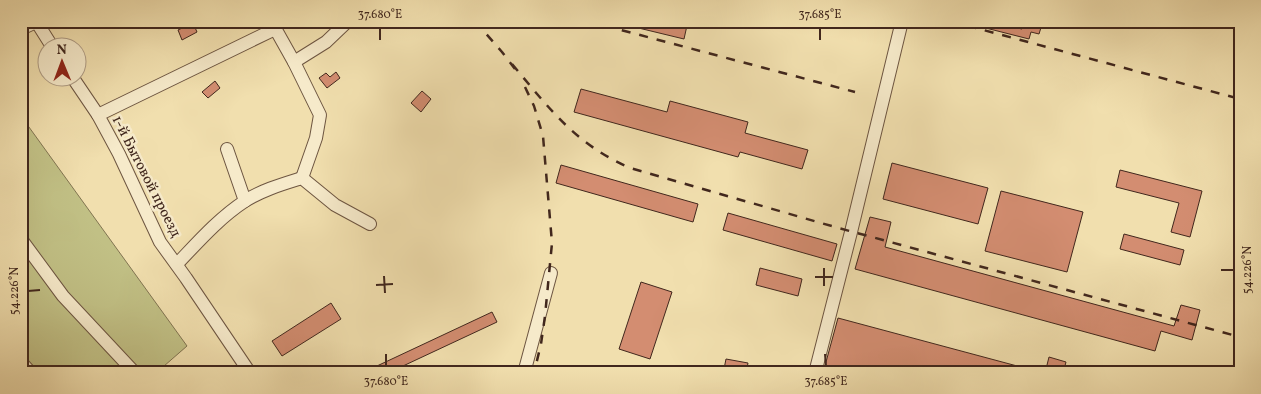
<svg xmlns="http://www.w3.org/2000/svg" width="1261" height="394" viewBox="0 0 1261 394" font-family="Vollkorn,serif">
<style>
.green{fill:#c1c085;stroke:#817451}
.building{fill:#d38d71;stroke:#41271d}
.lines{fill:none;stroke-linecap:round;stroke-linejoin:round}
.minor-casing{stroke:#6d5541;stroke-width:14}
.minor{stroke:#f6eaca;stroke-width:12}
.rail{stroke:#41271d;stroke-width:2.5;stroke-dasharray:9 9;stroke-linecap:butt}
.ticks{fill:none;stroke:#41271d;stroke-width:2}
.labels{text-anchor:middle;stroke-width:5;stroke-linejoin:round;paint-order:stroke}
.street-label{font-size:15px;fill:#41271d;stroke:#f6eaca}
.neatline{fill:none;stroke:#41271d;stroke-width:2}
.ticks-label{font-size:12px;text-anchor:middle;fill:#41271d}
</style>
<rect width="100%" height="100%" fill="#f1dfae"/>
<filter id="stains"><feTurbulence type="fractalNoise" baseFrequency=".004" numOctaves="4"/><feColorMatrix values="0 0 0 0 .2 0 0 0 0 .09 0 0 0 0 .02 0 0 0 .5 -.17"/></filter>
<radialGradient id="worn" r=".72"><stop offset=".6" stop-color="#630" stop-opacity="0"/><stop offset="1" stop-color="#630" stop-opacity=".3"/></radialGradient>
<path class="green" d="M21 116 187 346 156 373H21Z"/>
<g class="building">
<path d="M622 21H688L684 39 622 24Z"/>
<path d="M971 21H1010L1008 26 1022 29 1024 21H1043L1039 34 1031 32 1029 39 970 24Z"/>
<path d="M193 23 197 32 182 40 178 30Z"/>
<path d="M336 72 340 78 327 88 319 78 326 73 330 77Z"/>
<path d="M215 81 220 88 208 98 202 92Z"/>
<path d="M581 89 667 112 670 101 748 122 745 133 808 150 802 169 740 152 738 157 574 112Z"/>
<path d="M422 91 431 99 421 112 411 103Z"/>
<path d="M892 163 988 188 978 224 883 199Z"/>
<path d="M561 165 698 204 693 222 556 183Z"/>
<path d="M1120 170 1202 191 1190 237 1171 232 1179 203 1116 187Z"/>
<path d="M1001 191 1083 212 1067 272 985 251Z"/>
<path d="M728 213 837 244 832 261 723 230Z"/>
<path d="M870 217 891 222 885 247 1174 326 1181 305 1200 310 1192 340 1161 331 1155 351 855 269Z"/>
<path d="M1124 234 1184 250 1180 265 1120 249Z"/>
<path d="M760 268 802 279 798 296 756 285Z"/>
<path d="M641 282 672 292 650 359 619 349Z"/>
<path d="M331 303 341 319 282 356 272 341Z"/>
<path d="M492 312 497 322 388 373H362Z"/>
<path d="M838 318 1032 370V373H823Z"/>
<path d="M1049 357 1066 362 1063 373H1045Z"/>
<path d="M726 359 748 363 746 373 724 369Z"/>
</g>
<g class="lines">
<g class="minor-casing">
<g id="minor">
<path d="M36 21 53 48"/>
<path d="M271 21 294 62 320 115 316 138 302 178"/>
<path d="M21 29 38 21"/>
<path d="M294 62 326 42 348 21"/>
<path d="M73 78 98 115 119 154 160 242 186 278 250 373"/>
<path d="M98 115 275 29"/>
<path d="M227 149 245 201"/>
<path d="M21 239 63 296 135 373"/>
<path d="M177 264C198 242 219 218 245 201 262 190 283 184 302 178L335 205 370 224"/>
<path d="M21 362 31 373"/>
<path d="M524 373 551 273"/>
<path d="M815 373 851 232 902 21"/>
</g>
</g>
<use href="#minor" class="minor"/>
<g class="rail">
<path d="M475 21 502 52 515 69"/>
<path d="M587 21 855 92"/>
<path d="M950 21 1240 99"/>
<path d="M512 64C549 108 575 144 630 168L835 227 1240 337"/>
<path d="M525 87 534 106 543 136 552 243 545 316 541 344 534 373"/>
</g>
</g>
<path class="ticks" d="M380 28V40M820 28V40M824 268V286M1221 270H1234M384 276 385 293M815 277H833M376 285 393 284M28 291 40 290M386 354V366M825 354 826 366"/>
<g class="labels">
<g class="street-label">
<text transform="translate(147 176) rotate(63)" y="5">1-й Бытовой проезд</text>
</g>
</g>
<rect width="1261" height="394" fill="none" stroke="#f1dfae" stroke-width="55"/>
<g transform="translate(62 62) rotate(359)"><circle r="24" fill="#f6eaca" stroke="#ae9c85"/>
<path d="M0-4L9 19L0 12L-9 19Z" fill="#8f2418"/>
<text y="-8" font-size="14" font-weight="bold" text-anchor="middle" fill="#41271d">N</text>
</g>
<rect x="28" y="28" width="1206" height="338" class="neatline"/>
<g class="ticks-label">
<text x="380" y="18">37.680°E</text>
<text x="820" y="18">37.685°E</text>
<text transform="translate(1247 270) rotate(-90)" y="4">54.226°N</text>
<text transform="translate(14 291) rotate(-90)" y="4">54.226°N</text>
<text x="386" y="385">37.680°E</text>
<text x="826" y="385">37.685°E</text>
</g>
<rect width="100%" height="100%" filter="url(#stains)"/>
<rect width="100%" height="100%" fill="url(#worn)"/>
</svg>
